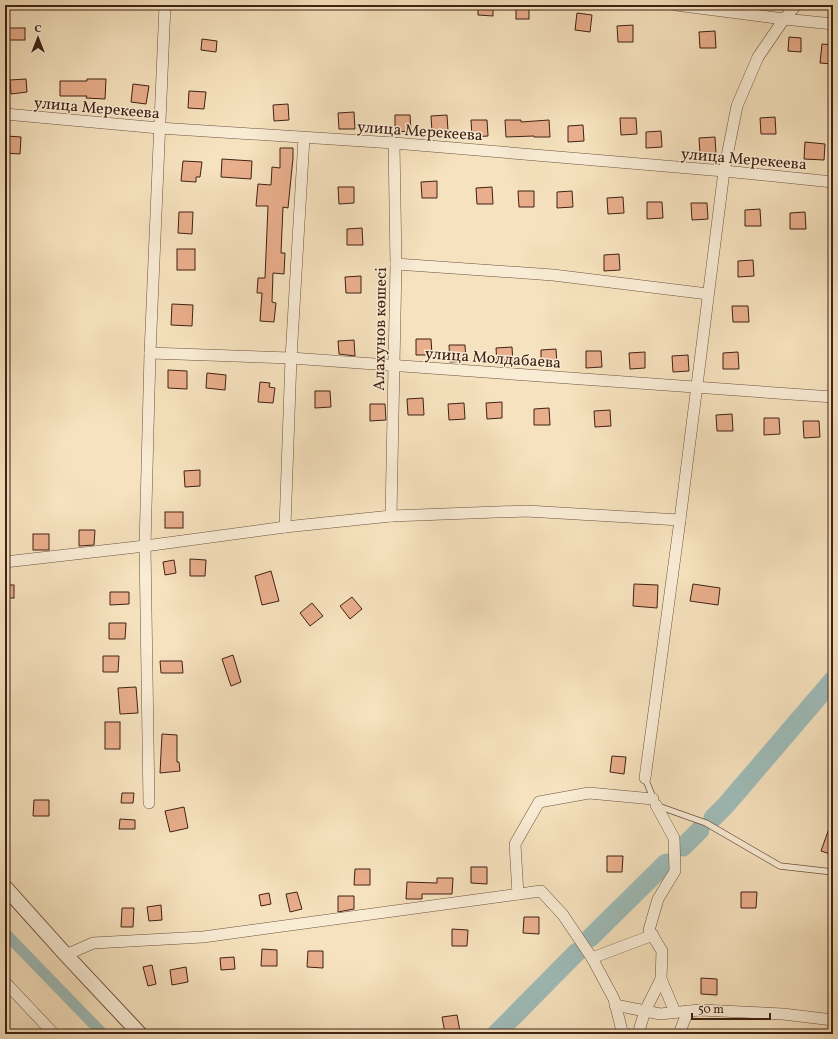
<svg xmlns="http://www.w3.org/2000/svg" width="838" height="1039" viewBox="0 0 838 1039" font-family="Vollkorn,serif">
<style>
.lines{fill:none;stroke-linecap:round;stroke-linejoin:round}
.canal{stroke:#9ebcb9;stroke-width:11}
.river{stroke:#9ebcb9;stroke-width:19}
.building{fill:#e9ae8c;stroke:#402114}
.service-casing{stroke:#6e513e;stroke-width:7}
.minor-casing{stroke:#6e513e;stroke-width:12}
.tertiary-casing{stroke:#6e513e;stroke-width:16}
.service{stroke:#f9ecd5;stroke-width:5.5}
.minor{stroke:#f9ecd5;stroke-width:11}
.tertiary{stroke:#f9ecd5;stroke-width:14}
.labels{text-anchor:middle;stroke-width:3;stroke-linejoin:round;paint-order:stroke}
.street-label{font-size:16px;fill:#402114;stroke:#f9ecd5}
</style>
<rect width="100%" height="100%" fill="#f6e2be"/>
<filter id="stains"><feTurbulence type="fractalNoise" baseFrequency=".005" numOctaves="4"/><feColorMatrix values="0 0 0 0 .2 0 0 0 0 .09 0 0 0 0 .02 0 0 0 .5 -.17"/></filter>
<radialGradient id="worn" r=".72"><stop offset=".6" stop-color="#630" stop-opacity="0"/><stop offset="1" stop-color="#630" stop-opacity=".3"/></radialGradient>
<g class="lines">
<path class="canal" d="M5 933 103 1034"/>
<g class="river">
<path d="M713 818 726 805 833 680"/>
<path d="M683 847 700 830"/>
<path d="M590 938 666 863"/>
<path d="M496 1034 577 952"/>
</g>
</g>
<g class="building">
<path d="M478 5H493V16L478 15Z"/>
<rect x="516" y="8" width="13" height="11"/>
<path d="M577 13 592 15 590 32 575 30Z"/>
<path d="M633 25V42H618L617 26Z"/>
<rect x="7" y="28" width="18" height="12"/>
<path d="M715 31 716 48H700L699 32Z"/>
<path d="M789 37 801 38V52L788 51Z"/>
<path d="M202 39 217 41 216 52 201 50Z"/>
<path d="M822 44 833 45V64L820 63Z"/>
<path d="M26 79 27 92 11 94 10 80Z"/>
<path d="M87 79H106L105 99 86 98 87 96H60V81H87Z"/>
<path d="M133 84 149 86 146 104 131 102Z"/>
<path d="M189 91 206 92 204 109 188 108Z"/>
<path d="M288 104 289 120 274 121 273 105Z"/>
<path d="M354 112 355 129H339L338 113Z"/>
<path d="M395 115H410L411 131 395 132Z"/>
<path d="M447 115 448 131 432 132 431 116Z"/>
<path d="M775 117 776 134H761L760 118Z"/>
<path d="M620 118H636L637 134 621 135Z"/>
<path d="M471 120H487L488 136 472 137Z"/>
<path d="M505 120H521V122L549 120 550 137H534V136L506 137Z"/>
<path d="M583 125 584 141 568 142V126Z"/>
<path d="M661 131 662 147 646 148V132Z"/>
<path d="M6 136 21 137 20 154 5 153Z"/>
<path d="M715 137 716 154H700L699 138Z"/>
<path d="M805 142 825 144 824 160 804 159Z"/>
<path d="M280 148H293V158L288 208 283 207 281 253H285L284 274 273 273 272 302 276 303 274 322 260 321 262 293H257L258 278H265L268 206H256L258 184 271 185 272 167 280 168Z"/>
<path d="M222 159 252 161 251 179 221 177Z"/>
<path d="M183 161 202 162 200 177H196V182L181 181Z"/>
<path d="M437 181V198H422L421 182Z"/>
<path d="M338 187H354V203L339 204Z"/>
<path d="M492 187 493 204H477L476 188Z"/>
<path d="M518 191H534V207H519Z"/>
<path d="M572 191 573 207 557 208V192Z"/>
<path d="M623 197 624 213 608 214 607 198Z"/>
<path d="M647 202H662L663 218 647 219Z"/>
<path d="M691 203H707L708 219 692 220Z"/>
<path d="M760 209 761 226H745V210Z"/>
<path d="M179 212H193L192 234 178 233Z"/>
<path d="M805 212 806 229H790V213Z"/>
<path d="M362 228 363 245H347V229Z"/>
<rect x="177" y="249" width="18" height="21"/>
<path d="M619 254 620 270 604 271V255Z"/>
<path d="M753 260 754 276 738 277V261Z"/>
<path d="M361 276V293H346L345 277Z"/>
<path d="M172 304 193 305 192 326 171 325Z"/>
<path d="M732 306H748L749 322H733Z"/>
<path d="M416 339H431L432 355H416Z"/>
<path d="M354 340 355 356 339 354 338 341Z"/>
<path d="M449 345H465L466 361 450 362Z"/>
<path d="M512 347 513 364H497L496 348Z"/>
<path d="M556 349 557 365 541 366V350Z"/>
<path d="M586 351H601L602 367 586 368Z"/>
<path d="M645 352V368L630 369 629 353Z"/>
<path d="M738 352 739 369H723V353Z"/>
<path d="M688 355 689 371 673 372 672 356Z"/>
<path d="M168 370 187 371V389L168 388Z"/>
<path d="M207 373 226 375 225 390 206 388Z"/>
<path d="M260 382 270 383 269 387 275 388 273 403 258 402Z"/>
<path d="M315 391H330L331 407 315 408Z"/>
<path d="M423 398 424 415H408L407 399Z"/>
<path d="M502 402V418L487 419 486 403Z"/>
<path d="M464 403 465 419 449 420 448 404Z"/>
<path d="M370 404H385L386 420 370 421Z"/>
<path d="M549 408 550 425H534V409Z"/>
<path d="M610 410 611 426 595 427 594 411Z"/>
<path d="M732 414 733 431H717L716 415Z"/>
<path d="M764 418H779L780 434 764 435Z"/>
<path d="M803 421H819L820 437 804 438Z"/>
<path d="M200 470V486L185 487 184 471Z"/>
<rect x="165" y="512" width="18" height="16"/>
<path d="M79 530H95L94 545 79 546Z"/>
<rect x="33" y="534" width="16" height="16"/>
<path d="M190 559 206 560 205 576H190Z"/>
<path d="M174 560 176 573 165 575 163 562Z"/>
<path d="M271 571 279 601 262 605 255 576Z"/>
<path d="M634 584 658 585 657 608 633 606Z"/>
<path d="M693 584 720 588 718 605 690 601Z"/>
<rect x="5" y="585" width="9" height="13"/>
<path d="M110 592H129V604L110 605Z"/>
<path d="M352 597 362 609 350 619 340 606Z"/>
<path d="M312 603 323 616 310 626 300 613Z"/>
<path d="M109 623H126L125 639H109Z"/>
<path d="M233 655 241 682 231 686 222 659Z"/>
<path d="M103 656H119L118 672H103Z"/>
<path d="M160 661H182L183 673H161Z"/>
<path d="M136 687 138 713 120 714 118 688Z"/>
<rect x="105" y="722" width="15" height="27"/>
<path d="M162 734 177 735V762H179L180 771 160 773Z"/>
<path d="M612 756 626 757 624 774 610 772Z"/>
<path d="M122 793H134L133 803H121Z"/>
<path d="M34 800H49V816H33Z"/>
<path d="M184 807 188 828 170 832 165 811Z"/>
<path d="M120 819 135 820V829H119Z"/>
<path d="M832 820 833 821V855L821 851Z"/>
<path d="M607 856H623L622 872H607Z"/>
<path d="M471 867H487V884L471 883Z"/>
<path d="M355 869H370V885H354Z"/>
<path d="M437 878H453L452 894H422V899H406L407 882 437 883Z"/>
<path d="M297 892 302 909 290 912 286 894Z"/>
<path d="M741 892H757L756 908H741Z"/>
<path d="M269 893 271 904 261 906 259 895Z"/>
<path d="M338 896H354V909L338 912Z"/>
<path d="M161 905 162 920 149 921 147 907Z"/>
<path d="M122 908H134L133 927H121Z"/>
<path d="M524 917H539V934L523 933Z"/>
<path d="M452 929 468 930 467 946H452Z"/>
<path d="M262 949 277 950V966H261Z"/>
<path d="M308 951H323V968L307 967Z"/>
<path d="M234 957 235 969 221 970 220 958Z"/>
<path d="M152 965 156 984 148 986 143 967Z"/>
<path d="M186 967 188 982 172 985 170 970Z"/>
<path d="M701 978 717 979V995L701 994Z"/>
<path d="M457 1015 460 1031 445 1033 442 1017Z"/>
</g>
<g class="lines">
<g class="service-casing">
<g id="service">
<path d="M645 778 654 800"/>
<path d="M658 806 706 823 780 866 833 872"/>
</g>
</g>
<g class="minor-casing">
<g id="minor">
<path d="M676 5 784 19 833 24"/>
<path d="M5 114 159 128 394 143 724 171 833 182"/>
<path d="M396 264 553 275 708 294"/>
<path d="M150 353 291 358 833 397"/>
<path d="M391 516 396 264 394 143"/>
<path d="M285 527 291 358 304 138"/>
<path d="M5 562 145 546 285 527 391 516 526 511 680 520"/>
<path d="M645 778 680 520 724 171 737 106 758 57 784 19 796 5"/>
<path d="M149 803 145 546 150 353 165 5"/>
<path d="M656 805 674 838 675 871 658 899 649 930 662 951 661 979 675 1012"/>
<path d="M518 894 515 844 539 802 589 793 653 799"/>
<path d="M66 955 93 943 203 937 541 891 563 915 592 958 614 999 622 1031 627 1034"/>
<path d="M592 958 653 935"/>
<path d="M5 982 54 1034"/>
<path d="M615 1005 660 1014 700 1010 783 1014 833 1020"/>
<path d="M638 1034 645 1011 661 979"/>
<path d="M679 1034 688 1011"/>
</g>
</g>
<g class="tertiary-casing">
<path id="tertiary" d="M5 887 66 955 140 1034"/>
</g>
<use href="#service" class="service"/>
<use href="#minor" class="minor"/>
<use href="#tertiary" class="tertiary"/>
</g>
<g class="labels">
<g class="street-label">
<text transform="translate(97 107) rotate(5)" y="6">улица Мерекеева</text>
<text transform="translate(420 130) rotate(4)" y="6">улица Мерекеева</text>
<text transform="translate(744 158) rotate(5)" y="6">улица Мерекеева</text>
<text transform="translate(379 329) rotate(-89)" y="6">Алахунов көшесі</text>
<text transform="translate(493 357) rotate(4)" y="6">улица Молдабаева</text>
</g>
</g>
<rect width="838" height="1039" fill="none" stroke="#f6e2be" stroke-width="20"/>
<rect x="6" y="6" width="826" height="1027" fill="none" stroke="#402114" stroke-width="2"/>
<rect x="10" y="10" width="818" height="1019" fill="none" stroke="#402114"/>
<g transform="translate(38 38)" stroke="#f9ecd5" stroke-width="3" paint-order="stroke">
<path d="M0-3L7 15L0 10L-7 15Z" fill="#402114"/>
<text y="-6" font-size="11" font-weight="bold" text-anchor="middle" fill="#402114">С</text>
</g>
<path d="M692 1013v6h78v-6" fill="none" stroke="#402114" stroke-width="2"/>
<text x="698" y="1013" font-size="12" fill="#402114" stroke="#f9ecd5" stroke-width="3" paint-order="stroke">50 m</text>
<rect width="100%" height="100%" filter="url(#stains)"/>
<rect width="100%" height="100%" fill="url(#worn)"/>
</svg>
